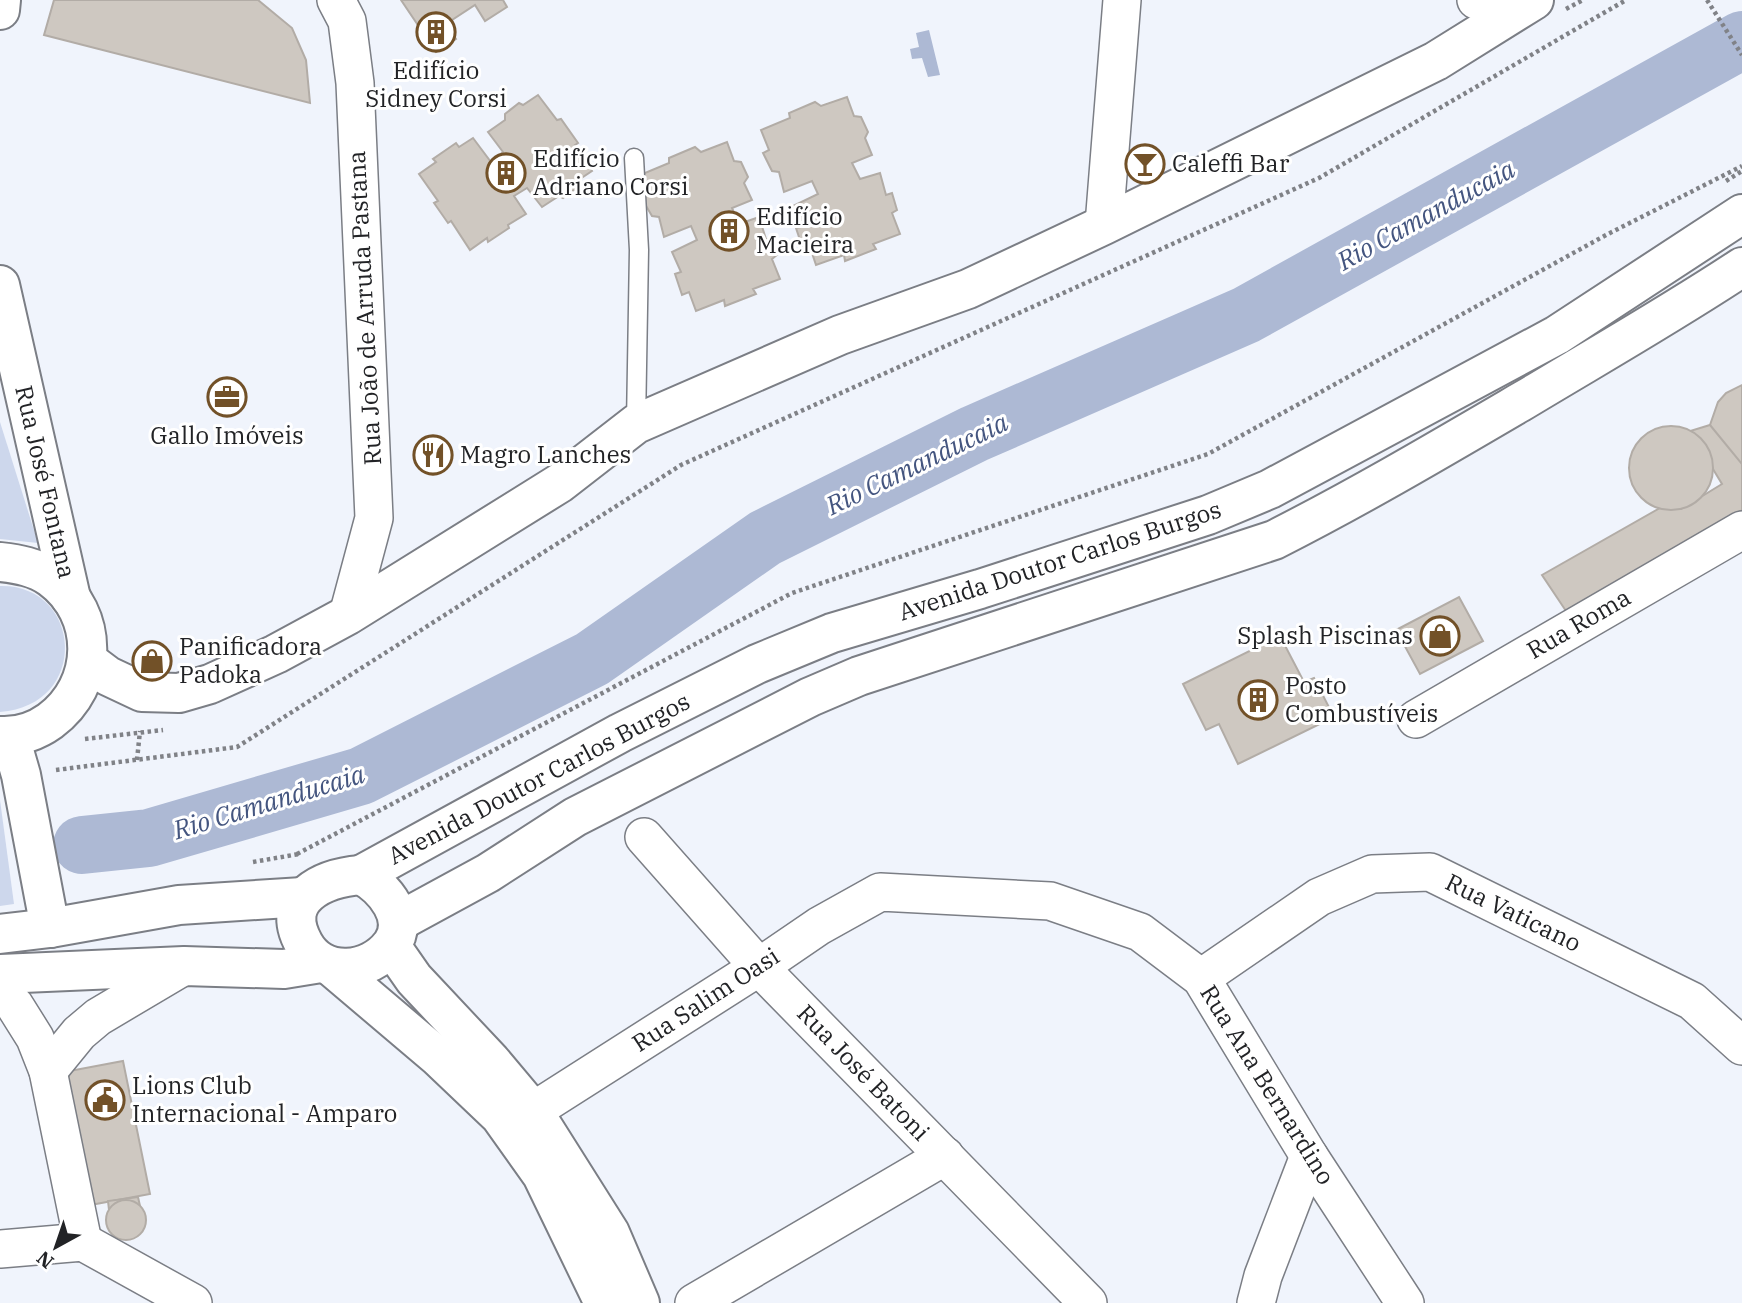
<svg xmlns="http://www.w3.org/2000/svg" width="1742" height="1303" viewBox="0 0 1742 1303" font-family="'IBM Plex Serif',serif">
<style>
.green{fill:#cdd7ec}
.water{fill:#adb9d4}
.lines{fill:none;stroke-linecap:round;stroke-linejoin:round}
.river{stroke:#adb9d4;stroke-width:58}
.building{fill:#cec8c1;stroke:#b2aca6;stroke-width:2}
.service-casing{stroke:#7b7e85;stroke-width:21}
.minor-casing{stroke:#7b7e85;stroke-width:40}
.tertiary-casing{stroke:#7b7e85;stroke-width:42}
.primary-casing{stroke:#7b7e85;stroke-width:42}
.path{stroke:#808287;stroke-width:4.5;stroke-dasharray:3.5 3.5;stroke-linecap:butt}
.service{stroke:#fff;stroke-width:18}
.minor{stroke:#fff;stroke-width:37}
.tertiary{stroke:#fff;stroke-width:38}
.primary{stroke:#fff;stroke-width:38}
.labels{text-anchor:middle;stroke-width:6;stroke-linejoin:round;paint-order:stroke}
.poi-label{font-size:24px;fill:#222326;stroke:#fff;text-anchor:start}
.street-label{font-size:24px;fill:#222326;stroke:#fff}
.water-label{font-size:26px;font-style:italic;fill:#44557f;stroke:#fff}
</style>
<rect width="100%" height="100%" fill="#f0f4fc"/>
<g class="green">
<path d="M0 422 38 543 0 539Z"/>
<path d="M0 586C82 584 91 705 0 712Z"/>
<path d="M0 800 14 904 0 906Z"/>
</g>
<path class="water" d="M929 30 940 75 928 77 922 58 912 59 910 49 919 47 916 33Z"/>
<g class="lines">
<path class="river" d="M82 845 149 838 361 776 592 659 765 538 974 434 1246 315 1742 40"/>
</g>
<g class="building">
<path d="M54 0H258L292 28 306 60 310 103 44 35Z"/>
<path d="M401 0H503L507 7 485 21 475 5 446 24 456 39 436 52Z"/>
<path d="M538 95 557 120 561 119 578 143 575 145 592 171 577 181 578 187 563 198 559 196 542 207 527 188 514 196 526 214 508 225 509 228 488 242 487 238 470 250 451 221 448 223 434 203 438 201 419 174 436 162 433 159 456 143 459 147 473 138 491 162 503 152 488 132 505 120V114L519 103 523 105Z"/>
<path d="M847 97 854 116 861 117 868 132 865 138 872 155 852 163 860 179 880 173 886 195 892 193 897 210 892 213 900 234 873 244 876 249 845 261 844 255 816 265 810 247 803 249 796 228 801 227 793 206 818 194 812 181 784 192 779 172 772 171 763 153 769 150 761 130 790 118 789 113 815 102 821 106Z"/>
<path d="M727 142 734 161 741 162 748 177 744 183 752 200 732 208 739 224 759 217 766 239H772L777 255 772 259 780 279 753 289 756 294 725 306 724 300 696 311 689 292 682 295 675 274 681 272 672 252 697 240 691 226 664 237 659 217 652 216 642 199 648 195 640 175 669 163V158L695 147 701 152Z"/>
<path d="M1742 385V468L1724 459 1717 449 1710 425 1718 402 1726 393Z"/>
<path d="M1710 425 1742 464V510L1566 611 1542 575 1660 508 1681 509 1722 484 1690 431Z"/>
<circle cx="1671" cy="468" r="42"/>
<path d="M1459 597 1483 641 1420 674 1396 630Z"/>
<path d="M1280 636 1304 682 1314 678 1334 717 1238 764 1219 724 1206 730 1183 684Z"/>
<path d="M123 1061 150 1194 85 1206 59 1073Z"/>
<path d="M138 1197 140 1206 109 1210 108 1201Z"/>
<circle cx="126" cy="1220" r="20"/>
</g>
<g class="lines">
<g class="service-casing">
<path id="service" d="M634 158 639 250 636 424"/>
</g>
<g class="minor-casing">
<g id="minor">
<path d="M336 0 347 21 355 83 374 518 348 615"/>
<path d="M1476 0 1519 8"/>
<path d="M1104 225 1122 0"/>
<path d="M1416 719 1742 530"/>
<path d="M644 837 759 967 1088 1303"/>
<path d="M1201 978 1319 897 1372 874 1430 872 1692 1001 1742 1046"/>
<path d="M0 990 15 1006 35 1038 48 1071 83 1242"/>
<path d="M48 1071 79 1033 98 1017 184 966"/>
<path d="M533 1111 759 967 819 926 880 892 1050 901 1140 932 1201 978 1309 1156 1405 1303"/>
<path d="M0 1249 83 1242 193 1303"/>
<path d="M694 1303 945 1156"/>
<path d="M1256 1303 1263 1276 1309 1156"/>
</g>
</g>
<g class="tertiary-casing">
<g id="tertiary">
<path d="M0 10 1 0"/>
<path d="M0 285 71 598"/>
<path d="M0 562C18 564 36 567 51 578 100 614 99 685 50 721 36 731 18 737 0 736"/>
<path d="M88 661 108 676 142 692 179 693 210 684 276 654 348 615 560 483 636 424 840 335 968 289 1104 225 1436 61 1534 0"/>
<path d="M10 737 21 775 50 928"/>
<path d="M391 946 414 979 491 1061 533 1111 610 1233 640 1303"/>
<path d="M333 968 438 1057 500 1116 542 1175 604 1303"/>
</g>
</g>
<g class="primary-casing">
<g id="primary">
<path d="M361 875 620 733 757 664 832 633 980 589 1208 515 1270 489 1557 335 1742 214"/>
<path d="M361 875C384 886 411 920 391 945 370 973 323 978 304 944 278 898 323 878 361 875Z"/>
<path d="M398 922 488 873 575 817 810 697 859 676 1274 540C1359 497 1442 448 1524 400 1597 356 1671 314 1742 267"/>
<path d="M0 934 50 928 179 905 303 897"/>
<path d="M0 974 184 966 284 969 321 963"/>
</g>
</g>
<g class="path">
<path d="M1707 0 1742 55"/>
<path d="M1566 9 1583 0"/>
<path d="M1726 181 1742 171"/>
<path d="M85 739 163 730"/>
<path d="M137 760 140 731"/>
<path d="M56 770 237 747 681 465 1319 178 1626 0"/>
<path d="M297 854 792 593 1208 454 1606 235 1742 166"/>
<path d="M253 862 299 854"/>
</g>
<use href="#service" class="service"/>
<use href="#minor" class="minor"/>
<use href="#tertiary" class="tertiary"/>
<use href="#primary" class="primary"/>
</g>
<defs>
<g id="building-ring" transform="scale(2.0125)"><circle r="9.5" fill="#fff" stroke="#725128" stroke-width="1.5"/><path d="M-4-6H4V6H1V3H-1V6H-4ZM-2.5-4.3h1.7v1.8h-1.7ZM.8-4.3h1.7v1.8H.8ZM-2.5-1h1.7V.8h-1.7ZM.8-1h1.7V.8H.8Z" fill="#725128"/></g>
<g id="bar-ring" transform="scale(2.0125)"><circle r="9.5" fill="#fff" stroke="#725128" stroke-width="1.5"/><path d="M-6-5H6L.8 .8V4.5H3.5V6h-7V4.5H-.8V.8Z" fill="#725128"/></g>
<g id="office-ring" transform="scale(2.0125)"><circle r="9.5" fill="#fff" stroke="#725128" stroke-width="1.5"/><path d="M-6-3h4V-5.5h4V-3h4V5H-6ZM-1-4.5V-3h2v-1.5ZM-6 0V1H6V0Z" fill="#725128"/></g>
<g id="restaurant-ring" transform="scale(2.0125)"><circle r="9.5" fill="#fff" stroke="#725128" stroke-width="1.5"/><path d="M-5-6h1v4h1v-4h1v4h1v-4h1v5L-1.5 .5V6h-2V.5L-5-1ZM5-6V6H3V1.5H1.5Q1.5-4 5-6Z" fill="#725128"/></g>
<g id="shop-ring" transform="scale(2.0125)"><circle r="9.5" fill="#fff" stroke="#725128" stroke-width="1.5"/><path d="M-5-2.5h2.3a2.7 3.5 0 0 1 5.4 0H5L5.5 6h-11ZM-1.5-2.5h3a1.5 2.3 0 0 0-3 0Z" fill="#725128"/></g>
<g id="civic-ring" transform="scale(2.0125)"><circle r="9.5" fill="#fff" stroke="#725128" stroke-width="1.5"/><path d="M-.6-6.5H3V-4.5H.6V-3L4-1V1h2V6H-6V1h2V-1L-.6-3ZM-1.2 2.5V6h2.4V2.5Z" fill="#725128"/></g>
</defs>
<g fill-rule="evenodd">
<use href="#building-ring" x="436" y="32"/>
<use href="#bar-ring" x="1145" y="164"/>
<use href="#building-ring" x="506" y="173"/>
<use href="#building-ring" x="729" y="231"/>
<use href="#office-ring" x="227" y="397"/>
<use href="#restaurant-ring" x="433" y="455"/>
<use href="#shop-ring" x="1440" y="636"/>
<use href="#shop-ring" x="152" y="661"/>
<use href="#building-ring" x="1258" y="700"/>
<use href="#civic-ring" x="105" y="1100"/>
</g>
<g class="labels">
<g class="poi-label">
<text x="436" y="79" text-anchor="middle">Edifício<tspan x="436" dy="28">Sidney Corsi</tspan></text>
<text x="533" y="167">Edifício<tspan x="533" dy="28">Adriano Corsi</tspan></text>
<text x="1172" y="172">Caleffi Bar</text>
<text x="756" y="225">Edifício<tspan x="756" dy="28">Macieira</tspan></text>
<text x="227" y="444" text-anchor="middle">Gallo Imóveis</text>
<text x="460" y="463">Magro Lanches</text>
<text x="1413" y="644" text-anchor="end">Splash Piscinas</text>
<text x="179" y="655">Panificadora<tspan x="179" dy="28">Padoka</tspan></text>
<text x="1285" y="694">Posto<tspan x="1285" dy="28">Combustíveis</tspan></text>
<text x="132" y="1094">Lions Club<tspan x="132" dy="28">Internacional - Amparo</tspan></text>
</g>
<g class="street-label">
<text transform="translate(365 308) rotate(-93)" y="8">Rua João de Arruda Pastana</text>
<text transform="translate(45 482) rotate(77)" y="8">Rua José Fontana</text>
<text transform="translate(1060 561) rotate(-18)" y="8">Avenida Doutor Carlos Burgos</text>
<text transform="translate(1579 624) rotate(-30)" y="8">Rua Roma</text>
<text transform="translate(539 779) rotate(-28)" y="8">Avenida Doutor Carlos Burgos</text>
<text transform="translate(1513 913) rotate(26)" y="8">Rua Vaticano</text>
<text transform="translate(706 1000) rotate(-33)" y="8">Rua Salim Oasi</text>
<text transform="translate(863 1073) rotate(46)" y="8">Rua José Batoni</text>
<text transform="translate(1267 1085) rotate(58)" y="8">Rua Ana Bernardino</text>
</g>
<g class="water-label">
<text transform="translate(1426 215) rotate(-29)" y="9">Rio Camanducaia</text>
<text transform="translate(917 464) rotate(-26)" y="9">Rio Camanducaia</text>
<text transform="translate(269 802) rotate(-17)" y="9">Rio Camanducaia</text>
</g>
</g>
<g transform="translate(56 1247) rotate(220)" stroke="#ffffff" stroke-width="5" paint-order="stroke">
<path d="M0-5L12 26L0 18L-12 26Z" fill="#222326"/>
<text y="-10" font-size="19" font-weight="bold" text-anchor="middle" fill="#222326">N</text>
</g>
</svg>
